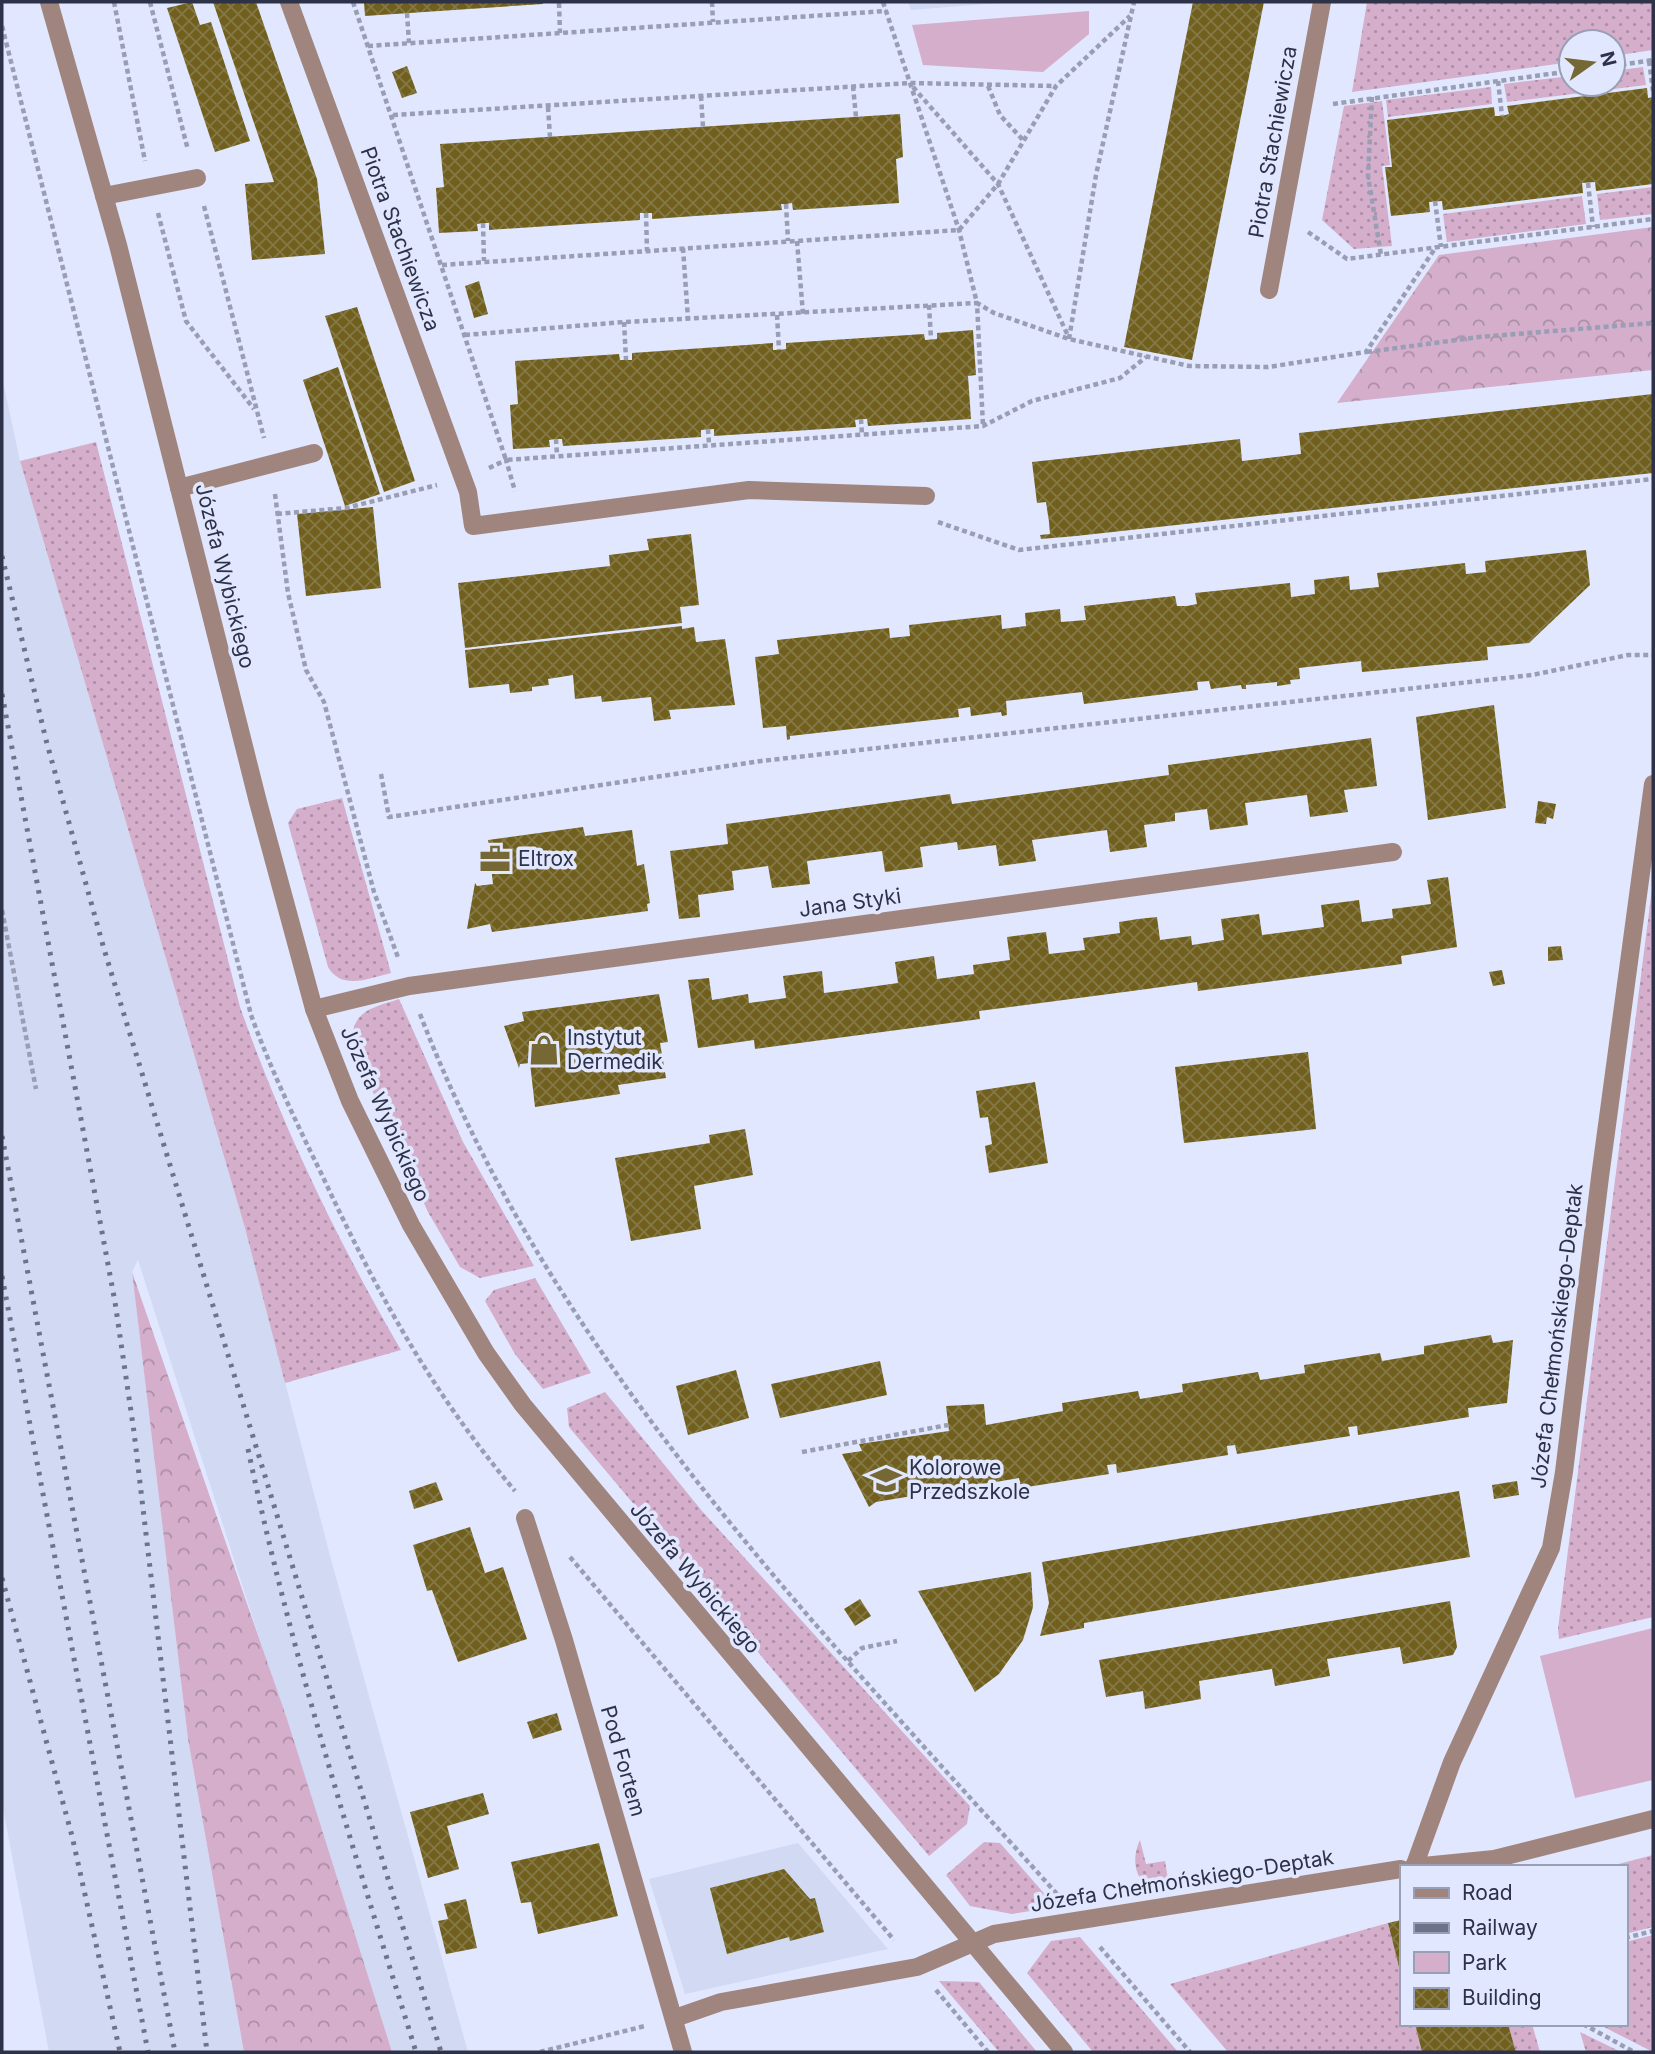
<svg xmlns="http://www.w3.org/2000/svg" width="1655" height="2054" viewBox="0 0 1655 2054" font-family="Inter,sans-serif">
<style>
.built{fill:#d2d9f2}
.grass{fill:url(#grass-dots)}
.forest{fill:url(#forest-crowns)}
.park{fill:#d4aecb}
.building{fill:url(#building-cross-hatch)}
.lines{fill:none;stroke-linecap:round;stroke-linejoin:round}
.path{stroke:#999eb5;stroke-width:4.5;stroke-dasharray:5 3.5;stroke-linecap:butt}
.minor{stroke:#a0857e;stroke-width:18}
.rail{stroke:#6d7389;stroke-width:5;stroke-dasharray:3.5 7;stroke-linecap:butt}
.labels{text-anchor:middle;stroke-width:7;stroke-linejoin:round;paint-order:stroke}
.street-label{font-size:21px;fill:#2d3248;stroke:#e1e7fe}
.poi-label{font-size:21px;fill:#2d3248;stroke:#e1e7fe;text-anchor:start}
</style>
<defs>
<pattern id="grass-dots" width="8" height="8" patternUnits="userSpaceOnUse" patternTransform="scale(1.75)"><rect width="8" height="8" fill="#d4aecb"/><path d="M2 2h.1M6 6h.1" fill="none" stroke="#ac8ea7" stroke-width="1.8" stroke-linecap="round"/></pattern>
<pattern id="forest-crowns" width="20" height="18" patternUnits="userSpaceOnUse" patternTransform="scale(1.75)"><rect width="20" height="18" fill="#d4aecb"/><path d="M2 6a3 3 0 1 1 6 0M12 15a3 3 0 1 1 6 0" fill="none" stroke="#ac8ea7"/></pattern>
<pattern id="building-cross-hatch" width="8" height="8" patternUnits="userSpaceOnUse" patternTransform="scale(1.75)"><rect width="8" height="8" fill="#71601d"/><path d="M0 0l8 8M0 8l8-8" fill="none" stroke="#857848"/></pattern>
</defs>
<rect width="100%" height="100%" fill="#e1e7fe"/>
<g class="built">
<path d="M908 2H1011L911 10Z"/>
<path d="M2 377 20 461 245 1228 332 1563 468 2052H392L138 1260 132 1272 188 1739 244 2052H49L2 1803Z"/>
<path d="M798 1843 888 1949 685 1994 649 1879Z"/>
</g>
<g class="grass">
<path d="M1367 2H1653V50L1613 56V42H1571V62L1352 92Z"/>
<path d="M1643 67 1646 85 1507 102 1504 84 1571 76V84H1613V71Z"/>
<path d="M1491 87 1492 104 1388 117 1386 100Z"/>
<path d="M1382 101 1390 165 1382 166 1392 246 1354 249 1322 220 1344 106Z"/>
<path d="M1653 187V214L1600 220 1597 194Z"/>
<path d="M1582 196 1586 224 1447 242 1443 214Z"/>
<path d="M96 442 240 1007C282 1126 337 1240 401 1350L285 1383 245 1228 20 461Z"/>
<path d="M342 798 391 973C369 978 342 991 328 967L288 823 297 809Z"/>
<path d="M1653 881V1617L1559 1639 1558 1629Z"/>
<path d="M399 999 463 1142 534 1266 480 1278 460 1267 428 1212 353 1049C349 1012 368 1009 399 999Z"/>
<path d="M535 1278 591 1373 543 1389 515 1354 485 1301 494 1290Z"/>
<path d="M605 1392 702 1511 970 1806 967 1824 929 1856 569 1427 567 1408Z"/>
<path d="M1140 1840 1146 1864 1165 1861 1170 1891C1139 1894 1128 1865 1140 1840Z"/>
<path d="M984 1842 1000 1843 1056 1907 1012 1914 970 1906 946 1875Z"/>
<path d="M1653 1855V1927L1625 1934V1867H1607Z"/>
<path d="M1388 1923 1401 1974V2024H1415L1422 2052H1228L1170 1984Z"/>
<path d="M1653 1935V2052L1598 2024H1625V1942Z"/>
<path d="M1080 1937 1178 2052H1093L1027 1973 1051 1941Z"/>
<path d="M939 1981 979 1982 1037 2052H999Z"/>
<path d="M1508 2024H1532L1540 2052H1516Z"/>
<path d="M1580 2032 1621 2052H1586Z"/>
</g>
<g class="forest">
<path d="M1653 227V370L1337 403 1439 255Z"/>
<path d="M132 1272 287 1719 392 2052H244L188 1739Z"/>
</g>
<g class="park">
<path d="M1089 11V34L1043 72 923 65 912 25Z"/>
<path d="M1653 1628V1780L1575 1798 1540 1656Z"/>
</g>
<g class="building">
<path d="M192 2 200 25 211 22 250 141 215 152 167 8Z"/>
<path d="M213 2H256L317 179 325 254 252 260 245 184 274 182Z"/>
<path d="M364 2H543V4L365 16Z"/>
<path d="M1193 2H1264L1192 360 1124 347Z"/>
<path d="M407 66 417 93 402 98 392 72Z"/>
<path d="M1647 88 1648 98 1653 97V184L1596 191 1595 182 1582 183 1583 193 1443 210 1442 201 1429 202 1430 212 1391 216 1385 167H1392L1387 120 1494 107 1495 116H1502L1509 114 1507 106Z"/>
<path d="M900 114 903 157 896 159 899 203 793 210 792 203 786 204H781L782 210 652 219V213H640V220L489 230V223H483L477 224 478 231 439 233 436 188 444 187 440 144Z"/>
<path d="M479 281 488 314 474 318 465 286Z"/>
<path d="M357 307 415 481 384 492 325 316Z"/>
<path d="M973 330 976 375 968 376 971 419 868 426 867 419H861L855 420 856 427 714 436V429L701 430V437L563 446 562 439H556L549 440 550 447 513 449 510 405 518 404 515 361 619 354 620 360H632V353L773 343V350H779L786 349V343L924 334 925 340 937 339V333Z"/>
<path d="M338 367 380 494 345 506 303 380Z"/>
<path d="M1653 394V473L1076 536 1041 539 1040 535 1050 534 1049 522 1046 502 1037 503 1032 462 1240 439 1242 461 1301 454 1299 433Z"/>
<path d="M373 507 381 588 306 596 297 514Z"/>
<path d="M691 534 699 605 680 607 682 623 465 648 458 583 610 566 609 555 649 550 647 539Z"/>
<path d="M1586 550 1590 585 1529 643 1487 647 1488 660 1362 672 1361 661 1299 668 1300 679 1290 680 1291 684 1277 686V682L1246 685V689H1242L1241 685 1211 689 1209 681 1197 682 1198 690 1084 704 1082 692 1006 701 1007 715 1002 716 1001 712 971 716 970 707 958 709 959 717 790 736V739L787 740 786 726 763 728 755 657 779 654 777 640 889 628 890 638 910 636 909 625 1001 615 1002 629 1026 626 1025 613 1060 609 1061 622 1086 620 1084 606 1175 596 1177 606H1187L1197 604 1195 593 1290 583 1291 597 1315 594 1314 580 1349 576 1350 590 1379 587 1377 573 1465 563 1466 574 1486 572 1485 561Z"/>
<path d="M682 626V629L694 627 696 642 725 639 735 705 669 710 671 719 654 721 651 697 602 702 601 696 575 699 573 675 548 679 549 685 532 687V691L510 693 509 684 469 688 465 650Z"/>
<path d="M1494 705 1506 808 1428 820 1416 717Z"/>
<path d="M1371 738 1377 786 1344 790 1348 812 1310 817 1307 795 1275 799 1245 803 1248 825 1210 830 1207 809 1175 813V821L1144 825 1147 847 1110 852 1107 830 1032 840 1036 861 999 866 996 845 958 850 957 842 920 847 923 867 885 872 882 851 807 861 810 884 772 888 768 866 732 871 734 890 698 895 700 917 679 919 670 851 728 844 726 824 950 794 952 804 1169 775 1168 765Z"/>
<path d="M1538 801 1556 804 1553 819 1547 817 1546 824 1535 823Z"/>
<path d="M583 827 585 836 632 830 637 866 644 864 650 903 647 904 648 911 492 932 490 924 467 929 475 883 477 886 493 884 488 840Z"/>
<path d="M1448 877 1457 947 1401 956 1402 964 1198 991 1197 982 1147 989 979 1011 980 1019 755 1049 754 1040 698 1048 688 980 709 978 712 1000 748 994 749 1003 786 998 783 976 822 971 824 993 862 988 898 983 895 962 934 956 937 979 974 974 973 965 1010 960 1007 937 1046 932 1049 954 1085 950 1083 938 1120 933 1119 922 1138 919 1157 917 1160 940 1191 936 1192 945 1224 940 1221 919 1259 914 1262 935 1324 927 1321 905 1359 900 1362 922 1393 918 1392 909 1431 904 1427 880Z"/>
<path d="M1561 946 1563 960 1548 961V947Z"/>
<path d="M1502 970 1505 984 1493 986 1489 972Z"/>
<path d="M659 994 668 1042 660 1043 666 1078 618 1085 620 1094 535 1107 530 1063 520 1064 519 1068 504 1026 524 1021 522 1012Z"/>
<path d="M1308 1052 1316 1129 1184 1143 1175 1067Z"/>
<path d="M1035 1082 1048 1163 989 1173 985 1146 992 1144 988 1117 980 1118 976 1091Z"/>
<path d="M745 1129 753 1175 694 1186 701 1229 631 1241 615 1158 710 1143 709 1135Z"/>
<path d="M1491 1335 1493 1343 1513 1340 1507 1403 1468 1408 1469 1417 1358 1435 1357 1426 1348 1427 1350 1436 1237 1454 1235 1445 1227 1446 1228 1455 1117 1473 1116 1464 1107 1465 1109 1474 1021 1488 1019 1478 876 1502 869 1507 842 1454 862 1451 859 1444 949 1431 946 1406 984 1404 986 1425 1063 1411 1062 1403 1138 1391 1140 1399 1183 1392 1182 1384 1258 1372 1260 1380 1305 1373 1304 1365 1380 1353 1382 1361 1424 1354V1346Z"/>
<path d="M880 1361 887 1395 780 1418 771 1384Z"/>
<path d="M736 1370 749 1418 688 1435 676 1386Z"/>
<path d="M1517 1481 1519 1495 1494 1499 1492 1485Z"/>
<path d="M436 1482 443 1500 414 1509 409 1491Z"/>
<path d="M1459 1491 1470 1557 1084 1623V1628L1040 1636 1049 1603 1042 1562Z"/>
<path d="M470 1527 485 1573 503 1567 527 1639 458 1662 432 1590 427 1591 413 1545Z"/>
<path d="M1031 1572 1033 1607 1023 1640 999 1674 975 1692 918 1591Z"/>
<path d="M860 1599 871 1616 855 1626 844 1609Z"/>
<path d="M1450 1601 1457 1647 1453 1655 1403 1664 1400 1647 1327 1659 1330 1676 1275 1686 1272 1669 1199 1681 1201 1699 1145 1709 1143 1691 1106 1697 1099 1660Z"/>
<path d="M557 1713 562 1730 533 1739 527 1722Z"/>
<path d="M483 1793 489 1814 447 1826 459 1869 428 1878 410 1812Z"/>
<path d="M599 1843 618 1916 538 1934 531 1902 521 1903 511 1862Z"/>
<path d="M784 1869 810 1899 815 1898 824 1932 790 1941 789 1937 727 1954 710 1888Z"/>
<path d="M466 1899 477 1948 446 1954 438 1921 448 1919 444 1904Z"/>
<path d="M1401 1920V1971H1400L1388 1923Z"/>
<path d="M1415 2024H1508L1516 2052H1422Z"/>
</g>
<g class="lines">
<g class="path">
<path d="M114 2 145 161"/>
<path d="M150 2 188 150"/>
<path d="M353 2 506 460 983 426 1032 401 1120 378 1146 357"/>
<path d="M712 2 713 22"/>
<path d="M883 2 959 230 977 303 994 313 1069 339 1189 366 1268 367 1366 352 1436 247"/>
<path d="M559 3 560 33"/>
<path d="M407 13 409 43"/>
<path d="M2 26 251 1015C271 1070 296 1122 322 1175 376 1291 432 1393 515 1491"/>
<path d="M368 46 886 11"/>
<path d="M1649 61 1653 91"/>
<path d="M1613 66 1653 60"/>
<path d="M1498 81 1502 116"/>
<path d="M853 86 856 117"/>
<path d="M988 86 1000 115 1023 140"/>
<path d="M913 87 998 184 1069 338"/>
<path d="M701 96 703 127"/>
<path d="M1372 97 1368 176 1381 255"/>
<path d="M1333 104 1571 71"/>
<path d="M548 107 550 137"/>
<path d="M393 115 910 83 1055 86"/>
<path d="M1588 183 1593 227"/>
<path d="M1435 201 1441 247"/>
<path d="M786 204 788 241"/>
<path d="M204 206 264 438"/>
<path d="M158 213 186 321 254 409"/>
<path d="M646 213 647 251"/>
<path d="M483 223 484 261"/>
<path d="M1308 232 1347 259 1653 219"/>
<path d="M797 241 803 314"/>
<path d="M683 248 688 319"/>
<path d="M442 265 959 230 998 184 1056 86 1130 16"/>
<path d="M929 305 931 339"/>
<path d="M777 315 779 350"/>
<path d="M624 322 626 360"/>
<path d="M465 335 624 322 977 303 983 426"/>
<path d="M1069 339 1096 175 1134 2"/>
<path d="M1367 352 1479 337 1653 323"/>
<path d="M861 419 862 435"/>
<path d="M708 429 709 444"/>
<path d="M556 439 557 455"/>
<path d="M489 468 506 460 515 491"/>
<path d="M275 494 288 593 306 670 324 702 374 892 399 960"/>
<path d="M277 514 346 508 437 485"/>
<path d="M938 522 1019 550 1653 479"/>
<path d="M381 774 389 817 761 761 1532 675 1628 655H1653"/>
<path d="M2 910 36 1089"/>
<path d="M420 1014C552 1358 815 1624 1057 1894"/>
<path d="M802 1452 948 1425"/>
<path d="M570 1557 894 1940"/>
<path d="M848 1661 862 1648 897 1641"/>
<path d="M1625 1938 1653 1931"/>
<path d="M1100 1947 1190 2052"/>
<path d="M936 1990 988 2052"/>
<path d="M1583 2024 1634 2052"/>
<path d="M540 2052 645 2026"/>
</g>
<g class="minor">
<path d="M49 2 118 245 258 802 314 1009 350 1101 411 1225 486 1353 523 1405 1064 2052"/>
<path d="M289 2 468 492 473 526 749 490 926 496"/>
<path d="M104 196 197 178"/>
<path d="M1269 290 1322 2"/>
<path d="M179 488 314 453"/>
<path d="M314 1009 409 986 1393 852"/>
<path d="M525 1518 564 1640 683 2052"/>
<path d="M1413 1867 1494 1859 1653 1819"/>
<path d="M1414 1867 1452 1762 1551 1548 1564 1472 1600 1177 1653 784"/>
<path d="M675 2018 721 2002 917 1967 994 1934 1401 1869"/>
</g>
<g class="rail">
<path d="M2 556 46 740 104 949 441 2052"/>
<path d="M2 694 115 1302 134 1432 207 2052"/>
<path d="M2 1136 175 2052"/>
<path d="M2 1276 148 2052"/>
<path d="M248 1449C291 1653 354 1852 416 2052"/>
<path d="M2 1578 72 1836 120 2052"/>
</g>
</g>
<defs>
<g id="office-bare" transform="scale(2.415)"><path d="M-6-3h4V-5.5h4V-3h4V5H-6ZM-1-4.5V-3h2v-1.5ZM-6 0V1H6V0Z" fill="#766835" stroke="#e1e7fe" stroke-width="2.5" paint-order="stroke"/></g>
<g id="shop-bare" transform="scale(2.415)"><path d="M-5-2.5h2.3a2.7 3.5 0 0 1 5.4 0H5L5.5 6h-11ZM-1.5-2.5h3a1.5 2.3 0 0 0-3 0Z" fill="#766835" stroke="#e1e7fe" stroke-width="2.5" paint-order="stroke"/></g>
<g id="school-bare" transform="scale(2.415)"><path d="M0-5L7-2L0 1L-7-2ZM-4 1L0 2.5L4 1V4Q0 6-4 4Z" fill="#766835" stroke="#e1e7fe" stroke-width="2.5" paint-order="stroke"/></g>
</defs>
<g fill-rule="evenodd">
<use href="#office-bare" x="495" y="859"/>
<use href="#shop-bare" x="544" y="1050"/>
<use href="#school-bare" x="886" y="1480"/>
</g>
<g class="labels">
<g class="street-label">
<text transform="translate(1273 142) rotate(-80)" y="7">Piotra Stachiewicza</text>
<text transform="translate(400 239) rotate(70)" y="7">Piotra Stachiewicza</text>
<text transform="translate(225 576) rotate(76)" y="7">Józefa Wybickiego</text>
<text transform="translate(850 903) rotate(-8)" y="7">Jana Styki</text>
<text transform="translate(385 1114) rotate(66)" y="7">Józefa Wybickiego</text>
<text transform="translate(1557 1336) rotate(-83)" y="7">Józefa Chełmońskiego-Deptak</text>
<text transform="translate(695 1578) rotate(50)" y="7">Józefa Wybickiego</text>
<text transform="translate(623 1761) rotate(74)" y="7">Pod Fortem</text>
<text transform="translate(1182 1881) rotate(-9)" y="7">Józefa Chełmońskiego-Deptak</text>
</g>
<g class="poi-label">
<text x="518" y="866">Eltrox</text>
<text x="567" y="1045">Instytut<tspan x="567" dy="24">Dermedik</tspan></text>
<text x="909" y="1475">Kolorowe<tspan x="909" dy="24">Przedszkole</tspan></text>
</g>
</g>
<rect width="1655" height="2054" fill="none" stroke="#2d3248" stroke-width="7"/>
<rect x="1400" y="1865" width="228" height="161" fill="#e1e7fe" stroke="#999fb5" stroke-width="2"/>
<rect x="1414" y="1888" width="35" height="10" fill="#a0857e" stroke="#999fb5" stroke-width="2"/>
<text x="1462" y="1900" font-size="21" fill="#2d3248">Road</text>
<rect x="1414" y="1923" width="35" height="10" fill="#6d7389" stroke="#999fb5" stroke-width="2"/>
<text x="1462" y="1935" font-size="21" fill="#2d3248">Railway</text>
<rect x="1414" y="1952" width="35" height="21" fill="#d4aecb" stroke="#999fb5" stroke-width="2"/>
<text x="1462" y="1970" font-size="21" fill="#2d3248">Park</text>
<rect x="1414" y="1988" width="35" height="21" fill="url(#building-cross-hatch)" stroke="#999fb5" stroke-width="2"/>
<text x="1462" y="2005" font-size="21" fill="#2d3248">Building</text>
<g transform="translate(1592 63) rotate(76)"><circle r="33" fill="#e1e7fe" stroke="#999fb5" stroke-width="2"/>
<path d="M0-5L12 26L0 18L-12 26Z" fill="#766835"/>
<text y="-10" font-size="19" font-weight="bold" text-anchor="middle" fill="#2d3248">N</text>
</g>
</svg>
